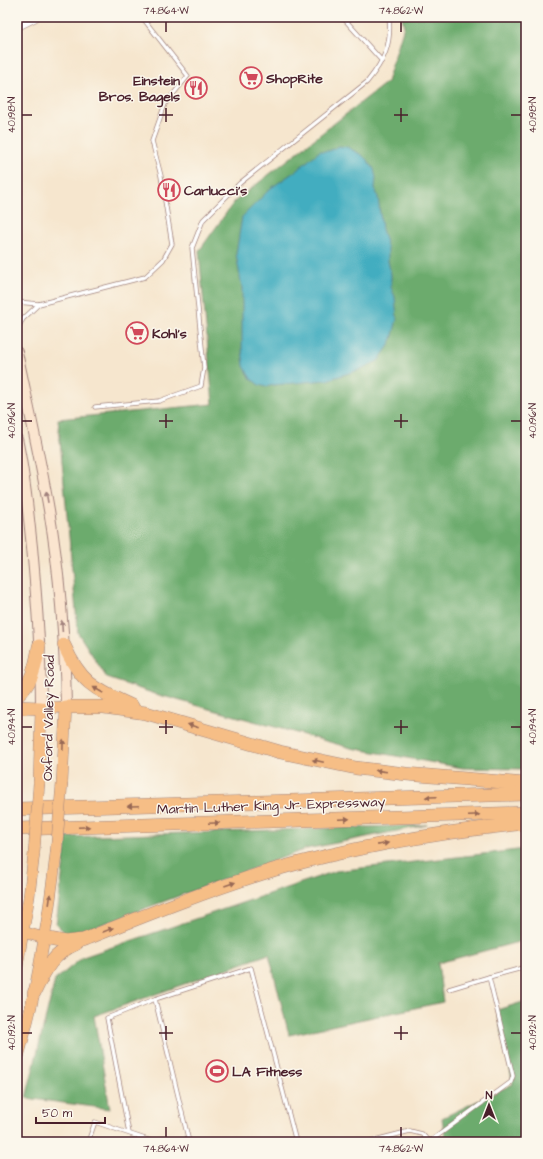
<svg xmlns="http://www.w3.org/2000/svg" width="543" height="1159" viewBox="0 0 543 1159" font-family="'Architects Daughter',sans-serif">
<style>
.forest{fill:#6cab6d;stroke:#5b654c}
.water{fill:#42adc0;stroke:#466676}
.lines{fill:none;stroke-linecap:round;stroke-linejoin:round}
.service-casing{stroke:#a0827c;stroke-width:5}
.tertiary-casing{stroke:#a0827c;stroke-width:10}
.secondary-casing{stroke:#a0827c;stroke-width:12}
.primary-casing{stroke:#a0827c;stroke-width:12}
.motorway-casing{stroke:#a0827c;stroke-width:14}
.service{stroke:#fff;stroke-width:3.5}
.tertiary{stroke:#fff;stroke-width:9}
.secondary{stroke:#fbe5cf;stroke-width:10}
.primary{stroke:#f6be86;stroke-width:11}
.motorway{stroke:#f6be86;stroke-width:13}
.primary-bridge-casing{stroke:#a0827c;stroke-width:12;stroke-linecap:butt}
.primary-bridge{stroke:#f6be86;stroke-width:11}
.oneway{fill:#a2827d}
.oneway2{fill:#976754}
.ticks{fill:none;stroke:#4a1f2b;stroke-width:1.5}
.labels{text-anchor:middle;stroke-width:3;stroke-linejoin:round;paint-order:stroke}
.poi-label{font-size:14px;font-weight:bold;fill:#4a1f2b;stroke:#fbf7ec;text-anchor:start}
.street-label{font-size:14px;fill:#4a1f2b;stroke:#fbf7ec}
.neatline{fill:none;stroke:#4a1f2b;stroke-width:1.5}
.ticks-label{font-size:10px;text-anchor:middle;fill:#4a1f2b}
</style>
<rect width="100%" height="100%" fill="#fbf7ec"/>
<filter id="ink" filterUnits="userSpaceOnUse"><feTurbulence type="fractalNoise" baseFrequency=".025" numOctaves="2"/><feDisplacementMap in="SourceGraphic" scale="8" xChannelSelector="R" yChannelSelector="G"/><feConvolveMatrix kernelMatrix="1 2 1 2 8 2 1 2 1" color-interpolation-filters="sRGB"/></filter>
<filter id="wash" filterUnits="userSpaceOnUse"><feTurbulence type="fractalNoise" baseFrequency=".012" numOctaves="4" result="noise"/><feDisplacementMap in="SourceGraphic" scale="16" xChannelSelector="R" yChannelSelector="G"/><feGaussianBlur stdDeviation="0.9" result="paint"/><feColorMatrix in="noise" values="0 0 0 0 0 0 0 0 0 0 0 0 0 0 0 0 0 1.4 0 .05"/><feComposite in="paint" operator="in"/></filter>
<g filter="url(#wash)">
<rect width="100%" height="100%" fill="#f6e6ce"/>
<g class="forest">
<path d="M402 17H526V769L463 768 351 748 152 693 107 678 78 633 58 419 213 404 199 251 234 202 387 82 404 26Z"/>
<path d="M427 825 306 849 92 928 66 934 56 924 67 837Z"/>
<path d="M526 849V940L438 963 443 1002 289 1035 269 954 94 1016 110 1109 26 1098 55 980 83 957 336 871Z"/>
<path d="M526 1001V1137L521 1142H446L442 1118 513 1084 497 1010Z"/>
</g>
<path class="water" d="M339 146 347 147 362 155 368 161 374 169 376 178 375 188 378 197 382 229 388 250V261L391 274V287L395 297 397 319 392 339 388 347 378 361 359 370 327 380 274 385 266 387 259 385 251 379 244 366 242 349V288L236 254 242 217 271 188 297 170 315 155 320 151H329Z"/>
</g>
<g filter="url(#ink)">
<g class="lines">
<g class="service-casing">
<g id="service">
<path d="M346 21 382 61"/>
<path d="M17 302 39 304 145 277 163 260 172 244 161 176 152 141 165 104 188 76 142 17"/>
<path d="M17 329 23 319 39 304"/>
<path d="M95 407 159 401 201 386 204 368 192 248 203 220 240 183 367 82C384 61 392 45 389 17"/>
<path d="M449 989 489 977"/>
<path d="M129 1133 107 1018 155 999"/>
<path d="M88 1142 95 1122 154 1142"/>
<path d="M189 1142 155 999 251 968 296 1142"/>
<path d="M367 1142 410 1131 422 1134 429 1142"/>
<path d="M429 1142 511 1082 513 1076 489 977 526 967"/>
</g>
</g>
<g class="tertiary-casing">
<path id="tertiary" d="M17 26 35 17"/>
</g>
<g class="secondary-casing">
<g id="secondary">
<path d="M17 352C28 405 40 457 49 510 60 575 65 641 66 707"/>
<path d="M17 439C25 474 28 511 32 547 37 601 41 654 41 708"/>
</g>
</g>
<g class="primary-casing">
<g id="primary">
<path d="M39 783 41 708 66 707 62 783"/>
<path d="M23 932 44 938"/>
<path d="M17 967 29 897 34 853"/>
<path d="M17 1061C37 993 48 923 56 853"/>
</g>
</g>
<g class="motorway-casing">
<g id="motorway">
<path d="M64 645C81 684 95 689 132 706"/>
<path d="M17 696C32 684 36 665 39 646"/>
<path d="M17 707 41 708"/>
<path d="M66 707H104L146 713 280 752 356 768 406 774 526 784"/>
<path d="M17 809 526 794"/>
<path d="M17 829 526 813"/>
<path d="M17 931 23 932"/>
<path d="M44 938 65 942 83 940C146 915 208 890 273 870 356 846 441 832 526 823"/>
<path d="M34 993C45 970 52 954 77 943"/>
</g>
</g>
<use href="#service" class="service"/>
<use href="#tertiary" class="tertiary"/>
<use href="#secondary" class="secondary"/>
<use href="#primary" class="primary"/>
<use href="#motorway" class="motorway"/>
<g class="primary-bridge-casing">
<g id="primary-bridge">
<path d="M34 853 39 783"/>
<path d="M56 853 62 783"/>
</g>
</g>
<use href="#primary-bridge" class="primary-bridge"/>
</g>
<defs><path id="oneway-solid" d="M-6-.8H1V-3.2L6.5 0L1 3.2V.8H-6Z"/></defs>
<g class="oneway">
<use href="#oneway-solid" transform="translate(47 497) rotate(-100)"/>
<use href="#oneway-solid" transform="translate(62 626) rotate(-94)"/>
</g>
<g class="oneway2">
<use href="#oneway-solid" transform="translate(98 690) rotate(-150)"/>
<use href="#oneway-solid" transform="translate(193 726) rotate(-163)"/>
<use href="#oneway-solid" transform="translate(63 745) rotate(-88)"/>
<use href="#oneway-solid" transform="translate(318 761) rotate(-168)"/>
<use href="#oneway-solid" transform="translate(381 771) rotate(-173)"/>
<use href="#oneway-solid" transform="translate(431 797) rotate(178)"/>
<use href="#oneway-solid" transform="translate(133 806) rotate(178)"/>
<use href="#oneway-solid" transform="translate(474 815) rotate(-2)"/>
<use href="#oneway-solid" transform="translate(344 819) rotate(-2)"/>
<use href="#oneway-solid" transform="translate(214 823) rotate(-2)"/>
<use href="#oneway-solid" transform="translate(84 827) rotate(-2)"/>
<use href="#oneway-solid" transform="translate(383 844) rotate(-11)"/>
<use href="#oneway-solid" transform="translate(230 884) rotate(-19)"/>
<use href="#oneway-solid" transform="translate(50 899) rotate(-82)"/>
<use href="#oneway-solid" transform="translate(108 930) rotate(-22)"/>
</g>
</g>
<path class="ticks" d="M166 22V32M401 22V32M166 108V122M401 108V122M22 115H32M159 115H173M394 115H408M511 115H521M166 414V428M401 414V428M22 421H32M159 421H173M394 421H408M511 421H521M166 720V734M401 720V734M22 727H32M159 727H173M394 727H408M511 727H521M166 1026V1040M401 1026V1040M22 1033H32M159 1033H173M394 1033H408M511 1033H521M166 1127V1137M401 1127V1137"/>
<defs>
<g id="supermarket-ring" transform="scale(1.15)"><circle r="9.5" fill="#fbf7ec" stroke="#d1495b" stroke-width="1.5"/><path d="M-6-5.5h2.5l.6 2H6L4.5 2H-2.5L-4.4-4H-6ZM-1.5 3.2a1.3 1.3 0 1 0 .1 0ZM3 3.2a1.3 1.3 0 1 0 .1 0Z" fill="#d1495b"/></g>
<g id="restaurant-ring" transform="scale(1.15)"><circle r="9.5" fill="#fbf7ec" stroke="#d1495b" stroke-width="1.5"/><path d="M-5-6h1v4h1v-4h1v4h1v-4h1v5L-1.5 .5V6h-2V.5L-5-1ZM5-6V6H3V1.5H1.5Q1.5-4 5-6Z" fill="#d1495b"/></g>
<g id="stadium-ring" transform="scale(1.15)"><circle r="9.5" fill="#fbf7ec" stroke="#d1495b" stroke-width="1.5"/><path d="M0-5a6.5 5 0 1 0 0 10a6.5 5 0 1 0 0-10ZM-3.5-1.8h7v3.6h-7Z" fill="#d1495b"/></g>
</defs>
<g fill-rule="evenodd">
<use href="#supermarket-ring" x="251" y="78"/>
<use href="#restaurant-ring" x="196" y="88"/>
<use href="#restaurant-ring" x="169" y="190"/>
<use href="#supermarket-ring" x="137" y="333"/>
<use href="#stadium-ring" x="217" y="1071"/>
</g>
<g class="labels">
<g class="poi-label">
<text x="266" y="83">ShopRite</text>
<text x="180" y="85" text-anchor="end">Einstein<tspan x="180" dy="16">Bros. Bagels</tspan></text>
<text x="184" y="195">Carlucci's</text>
<text x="152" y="338">Kohl's</text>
<text x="232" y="1076">LA Fitness</text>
</g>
<g class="street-label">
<text transform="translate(48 718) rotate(-89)" y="5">Oxford Valley Road</text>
<text transform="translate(271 805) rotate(-2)" y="5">Martin Luther King Jr. Expressway</text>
</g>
</g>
<rect width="543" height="1159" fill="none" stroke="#fbf7ec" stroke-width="44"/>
<g transform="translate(489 1105)" stroke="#fbf7ec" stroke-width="3" paint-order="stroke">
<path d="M0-3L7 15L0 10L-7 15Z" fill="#4a1f2b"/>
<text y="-6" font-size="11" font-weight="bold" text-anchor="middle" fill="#4a1f2b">N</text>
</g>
<path d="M36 1117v6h69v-6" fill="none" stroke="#4a1f2b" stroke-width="2"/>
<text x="42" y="1117" font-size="12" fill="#4a1f2b" stroke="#fbf7ec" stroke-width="3" paint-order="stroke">50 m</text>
<rect x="22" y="22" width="499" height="1115" class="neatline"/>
<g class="ticks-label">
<text x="166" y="14">74.864°W</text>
<text x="401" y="14">74.862°W</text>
<text transform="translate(11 115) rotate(-90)" y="4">40.198°N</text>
<text transform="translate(532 115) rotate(-90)" y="4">40.198°N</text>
<text transform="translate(11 421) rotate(-90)" y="4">40.196°N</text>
<text transform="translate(532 421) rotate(-90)" y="4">40.196°N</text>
<text transform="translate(11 727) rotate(-90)" y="4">40.194°N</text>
<text transform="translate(532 727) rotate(-90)" y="4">40.194°N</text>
<text transform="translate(11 1033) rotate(-90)" y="4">40.192°N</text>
<text transform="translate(532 1033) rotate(-90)" y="4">40.192°N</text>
<text x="166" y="1152">74.864°W</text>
<text x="401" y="1152">74.862°W</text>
</g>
</svg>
